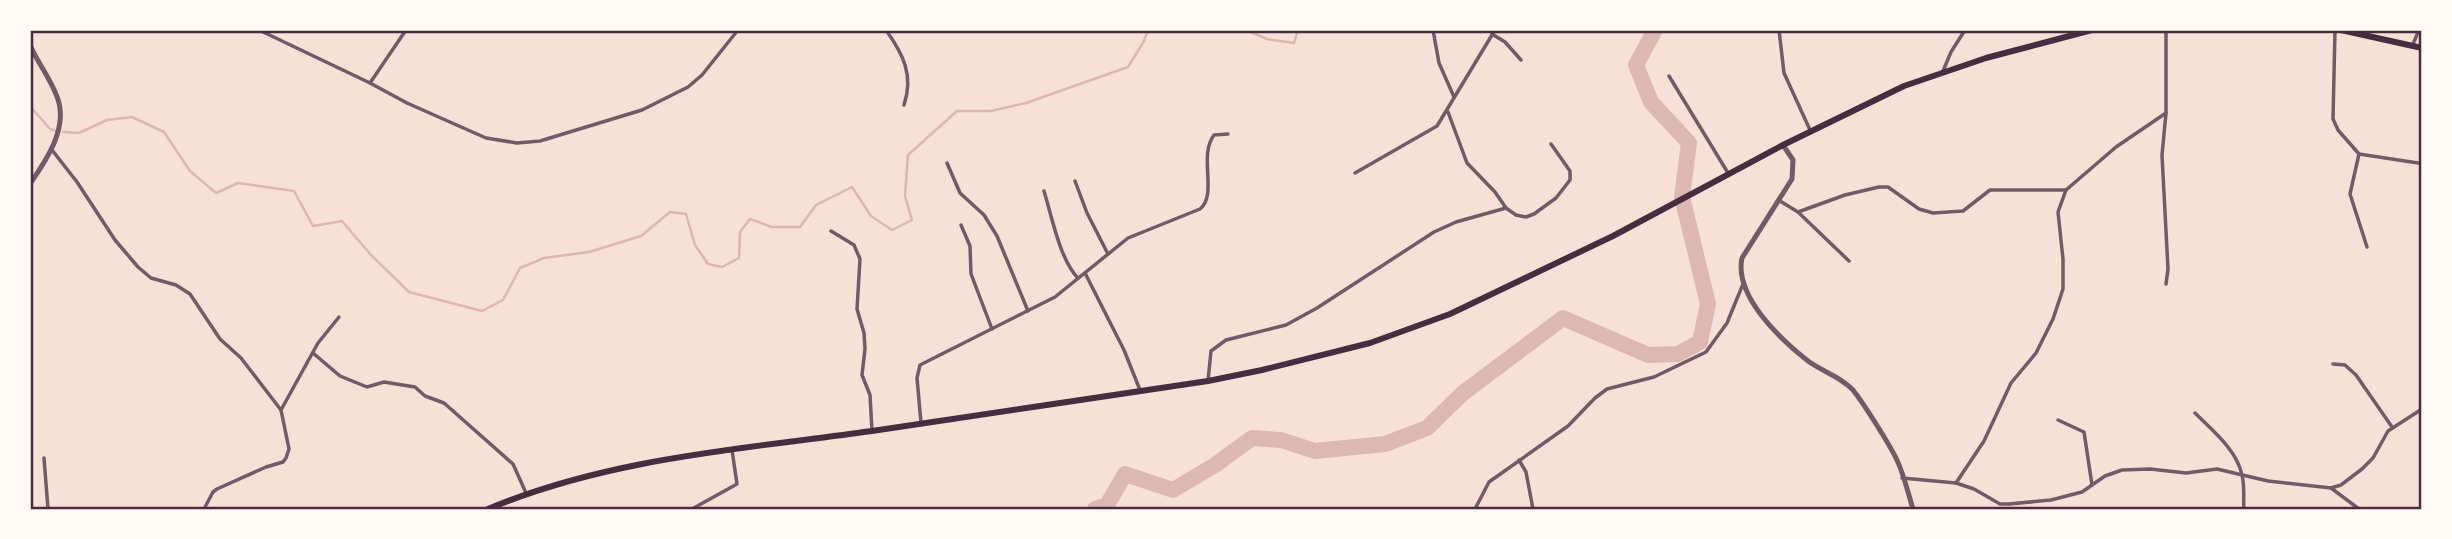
<svg xmlns="http://www.w3.org/2000/svg" width="2452" height="539" viewBox="0 0 2452 539" font-family="Raleway,sans-serif">
<style>
.lines{fill:none;stroke-linecap:round;stroke-linejoin:round}
.stream{stroke:#dcb8b0;stroke-width:2.5}
.river{stroke:#dcb8b0;stroke-width:16}
.minor{stroke:#755966;stroke-width:3.5}
.tertiary{stroke:#755966;stroke-width:5}
.trunk{stroke:#4a2c40;stroke-width:6}
.neatline{fill:none;stroke:#4a2c40;stroke-width:2.5}
</style>
<rect width="100%" height="100%" fill="#f7e1d7"/>
<g class="lines">
<g class="stream">
<path d="M1246 30 1267 39 1294 43 1298 30"/>
<path d="M30 106 50 129 56 131"/>
<path d="M63 132 79 133 107 120 132 117 164 132 190 171 216 193 238 183 294 191 313 226 342 221 371 255 409 292 482 311 503 300 520 268 544 258 589 252 641 236 670 212 686 214 695 245 708 264 722 267 739 258 740 232 750 219 772 227H800L816 205 852 187 871 216 892 230 912 220 905 196 908 155 957 111H991L1026 103 1128 67 1144 41 1148 30"/>
</g>
<path class="river" d="M1095 509 1107 505 1125 474 1173 490 1215 465 1252 438 1281 440 1315 451 1385 444 1427 428 1463 393 1563 318 1648 355 1678 354 1700 342 1708 304 1682 197 1689 143 1651 102 1636 65 1655 30"/>
<g class="minor">
<path d="M259 30 370 83 407 103 486 138 517 143 540 141 642 110 688 87 702 75 738 30"/>
<path d="M886 30C903 54 914 75 904 105"/>
<path d="M1433 30 1439 63 1454 97"/>
<path d="M1779 30 1784 73 1810 130"/>
<path d="M2335 30 2333 119 2338 130 2359 154 2418 163"/>
<path d="M1492 34 1505 42 1521 60"/>
<path d="M2413 44 2419 30"/>
<path d="M1943 71 1951 52 1965 30"/>
<path d="M1669 76 1728 173"/>
<path d="M370 83 406 30"/>
<path d="M1448 112 1467 163 1495 192 1506 208 1516 215 1526 217 1534 214 1556 198 1570 180V171L1551 144"/>
<path d="M52 150 77 182 115 240 138 267 151 278 176 285 190 294 220 339 241 358 281 410 289 449 286 458 283 462 266 467 217 489 213 492 204 509"/>
<path d="M2359 154 2350 194 2367 247"/>
<path d="M947 163 960 193 984 215 997 236 1028 311"/>
<path d="M1355 173 1437 126 1495 30"/>
<path d="M1075 181 1087 213 1108 254"/>
<path d="M1044 191C1052 217 1060 260 1078 278"/>
<path d="M1780 201 1798 212 1849 261"/>
<path d="M1798 212 1845 195 1879 187H1888L1919 209 1933 213 1963 211 1990 190H2066"/>
<path d="M961 225 970 246 971 274 992 329"/>
<path d="M831 231 854 245 860 259 857 309 864 333 865 349 862 375 870 395 872 431"/>
<path d="M1085 273 1124 350 1140 390"/>
<path d="M2166 284 2168 269 2162 155 2166 113"/>
<path d="M313 353 340 376 367 387 384 382 415 387 425 396 444 403 513 464 526 493"/>
<path d="M2333 364 2345 365 2356 375 2392 427"/>
<path d="M1208 381 1211 351 1226 340 1286 325 1317 308 1434 232 1456 222 1506 208"/>
<path d="M281 410 318 343 339 317"/>
<path d="M2195 413C2212 430 2237 450 2242 475 2245 486 2243 499 2244 509"/>
<path d="M2058 420 2084 432 2092 485"/>
<path d="M921 423 917 378 920 365 1055 297 1128 238 1200 209C1218 194 1198 156 1214 135L1228 134"/>
<path d="M44 458 48 509"/>
<path d="M1519 460 1526 472 1533 509"/>
<path d="M1902 478 1956 483 1974 489 2000 504H2009L2051 500 2082 492 2105 476 2122 470 2150 469 2186 473 2217 469 2268 481 2331 488 2341 485 2362 469 2373 458 2388 431 2422 409"/>
<path d="M1956 483 1984 441 2011 383 2036 353 2053 319 2063 289V259L2058 212 2066 190 2116 147 2166 113V30"/>
<path d="M2331 488 2359 509"/>
<path d="M692 509 737 484 732 450"/>
<path d="M1475 509 1489 482 1568 426 1595 398 1607 389 1654 377 1706 352 1727 323 1743 284"/>
</g>
<g class="tertiary">
<path d="M30 45C38 64 54 83 59 103 66 132 45 162 30 184"/>
<path d="M1783 145 1793 160 1792 179 1742 258C1734 296 1780 339 1808 361 1823 372 1840 376 1853 390 1864 404 1888 442 1896 458 1904 474 1908 493 1913 509"/>
</g>
<g class="trunk">
<path d="M2341 30 2422 48"/>
<path d="M488 509C609 458 743 449 872 431 984 415 1096 397 1208 381L1262 370 1370 343 1450 314 1613 236 1783 145 1904 86 1986 58 2092 30"/>
</g>
</g>
<rect width="2452" height="539" fill="none" stroke="#fffaf5" stroke-width="63"/>
<rect x="32" y="32" width="2388" height="476" class="neatline"/>
</svg>
